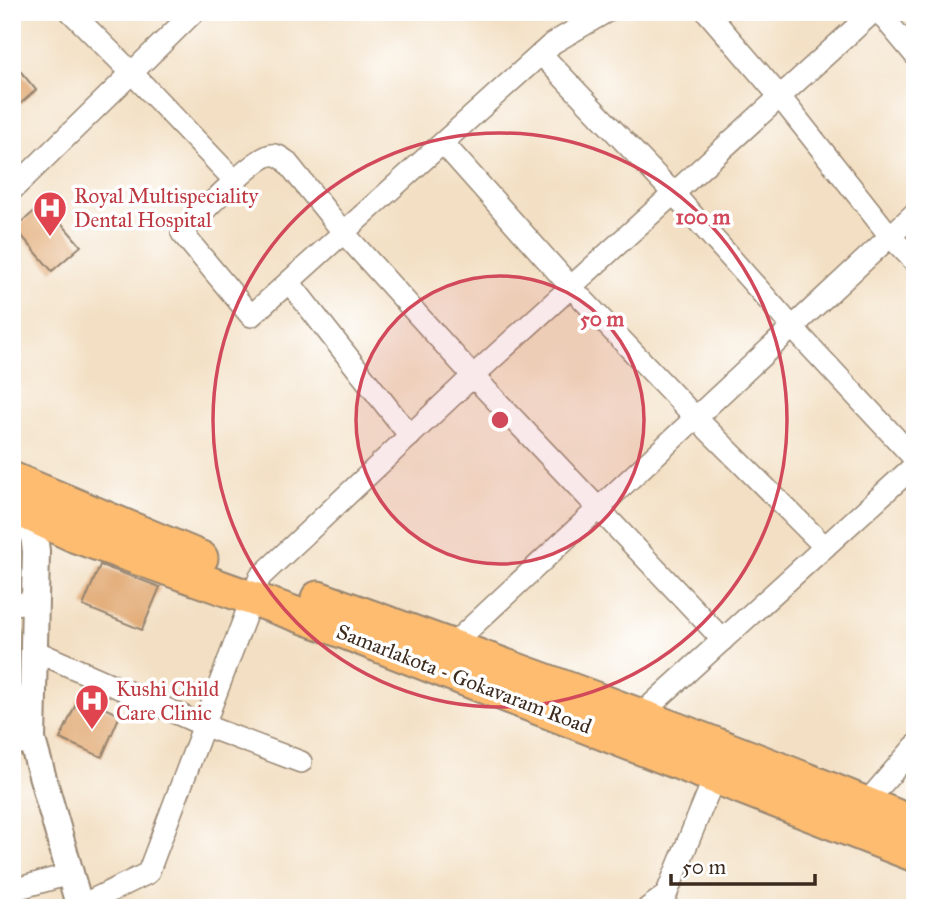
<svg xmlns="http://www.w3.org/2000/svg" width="927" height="920" viewBox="0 0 927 920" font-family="'IM FELL Great Primer',serif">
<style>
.building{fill:#e0a66d}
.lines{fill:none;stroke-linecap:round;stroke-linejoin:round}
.minor-casing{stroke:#978571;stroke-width:24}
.tertiary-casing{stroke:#978571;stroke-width:30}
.primary-casing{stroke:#978571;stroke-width:37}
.minor{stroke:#fff;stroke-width:21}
.tertiary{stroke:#fff;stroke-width:26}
.primary{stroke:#fdbc6f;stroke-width:33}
.ring{fill:none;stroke:#d1495b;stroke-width:3.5}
.labels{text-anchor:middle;stroke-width:7;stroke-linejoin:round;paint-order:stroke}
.health-label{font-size:21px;fill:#be3a42;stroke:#fff;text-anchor:start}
.street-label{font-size:21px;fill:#3b2a1e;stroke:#fff}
.centre{fill:#d1495b;stroke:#fff;stroke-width:3.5}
.ring-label{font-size:21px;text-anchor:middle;font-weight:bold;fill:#d1495b;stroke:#fff;stroke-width:7;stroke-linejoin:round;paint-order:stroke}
</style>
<rect width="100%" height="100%" fill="#fff"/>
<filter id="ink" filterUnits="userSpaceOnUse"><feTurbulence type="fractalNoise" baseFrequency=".0143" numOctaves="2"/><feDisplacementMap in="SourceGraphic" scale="14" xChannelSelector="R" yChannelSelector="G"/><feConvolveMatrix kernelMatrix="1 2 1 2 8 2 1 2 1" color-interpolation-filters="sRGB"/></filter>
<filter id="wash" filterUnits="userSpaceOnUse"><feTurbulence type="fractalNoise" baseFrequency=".00686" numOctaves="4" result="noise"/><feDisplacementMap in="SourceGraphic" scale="28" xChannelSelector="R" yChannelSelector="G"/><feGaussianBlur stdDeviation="1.57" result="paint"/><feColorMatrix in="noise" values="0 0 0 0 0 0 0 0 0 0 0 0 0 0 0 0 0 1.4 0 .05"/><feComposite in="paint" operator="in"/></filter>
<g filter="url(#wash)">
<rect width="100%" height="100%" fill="#f3e0c4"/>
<g id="blocks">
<g class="building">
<path d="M12 61 36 90 12 111Z"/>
<path d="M44 203 81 246 52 271 15 228Z"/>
<path d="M100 565 160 587 142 630 83 606Z"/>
<path d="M79 697 120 715 102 757 60 739Z"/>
</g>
</g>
</g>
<g filter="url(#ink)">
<use href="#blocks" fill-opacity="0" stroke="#978571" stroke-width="2"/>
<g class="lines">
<g class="minor-casing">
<g id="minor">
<path d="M71 12 132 73 235 181"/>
<path d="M606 12 553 43 251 316 182 233C197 218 253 158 271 155 277 154 282 158 286 161L343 232 473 376 723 640"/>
<path d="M707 12 780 97 890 236 915 262"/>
<path d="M879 12 915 55"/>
<path d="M541 54 674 194 792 327 915 459"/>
<path d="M443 143 571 287 695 417 825 547"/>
<path d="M12 190 194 12"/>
<path d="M289 282 410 436"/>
<path d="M12 604 34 602"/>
<path d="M451 646 915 213"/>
<path d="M33 650 203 725 301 762"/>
<path d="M639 716 915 465"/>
<path d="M12 745 32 740"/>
<path d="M861 813 866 803 915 746"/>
<path d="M12 890 70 874"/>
<path d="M80 906 148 873 260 577 473 376 873 12"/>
<path d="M648 908 666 895 715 776"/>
</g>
</g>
<g class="tertiary-casing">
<path id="tertiary" d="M29 498 36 551 32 740 80 908"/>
</g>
<g class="primary-casing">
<g id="primary">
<path d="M12 479 201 558"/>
<path d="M12 506 76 536 324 624 915 855"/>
<path d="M318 598C518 670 718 742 915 824"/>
</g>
</g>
<use href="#minor" class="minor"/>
<use href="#tertiary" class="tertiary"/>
<use href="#primary" class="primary"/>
</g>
</g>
<circle cx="500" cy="420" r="144" fill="#d1495b" fill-opacity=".12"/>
<g class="ring">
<circle cx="500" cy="420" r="144"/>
<circle cx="500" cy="420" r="287"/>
</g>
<defs>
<g id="hospital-pin" transform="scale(1.75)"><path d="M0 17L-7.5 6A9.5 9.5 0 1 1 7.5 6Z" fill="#e0444e" stroke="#fff"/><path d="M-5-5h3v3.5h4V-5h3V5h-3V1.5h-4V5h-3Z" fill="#fff"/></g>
</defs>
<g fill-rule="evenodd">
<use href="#hospital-pin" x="50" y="208"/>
<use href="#hospital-pin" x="92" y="701"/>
</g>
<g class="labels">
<g class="health-label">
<text x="74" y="203">Royal Multispeciality<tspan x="74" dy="24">Dental Hospital</tspan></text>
<text x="116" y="696">Kushi Child<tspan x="116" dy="24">Care Clinic</tspan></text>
</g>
<g class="street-label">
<text transform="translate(464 679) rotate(21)" y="7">Samarlakota - Gokavaram Road</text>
</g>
</g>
<circle cx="500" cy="420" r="10" class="centre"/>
<g class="ring-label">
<text x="703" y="224">100 m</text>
<text x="602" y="326">50 m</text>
</g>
<rect width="927" height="920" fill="none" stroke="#fff" stroke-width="42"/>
<path d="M671 874v10h144v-10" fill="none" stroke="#3b2a1e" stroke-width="3.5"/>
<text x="682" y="874" font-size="21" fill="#3b2a1e" stroke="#ffffff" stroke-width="5" paint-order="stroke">50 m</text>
</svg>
